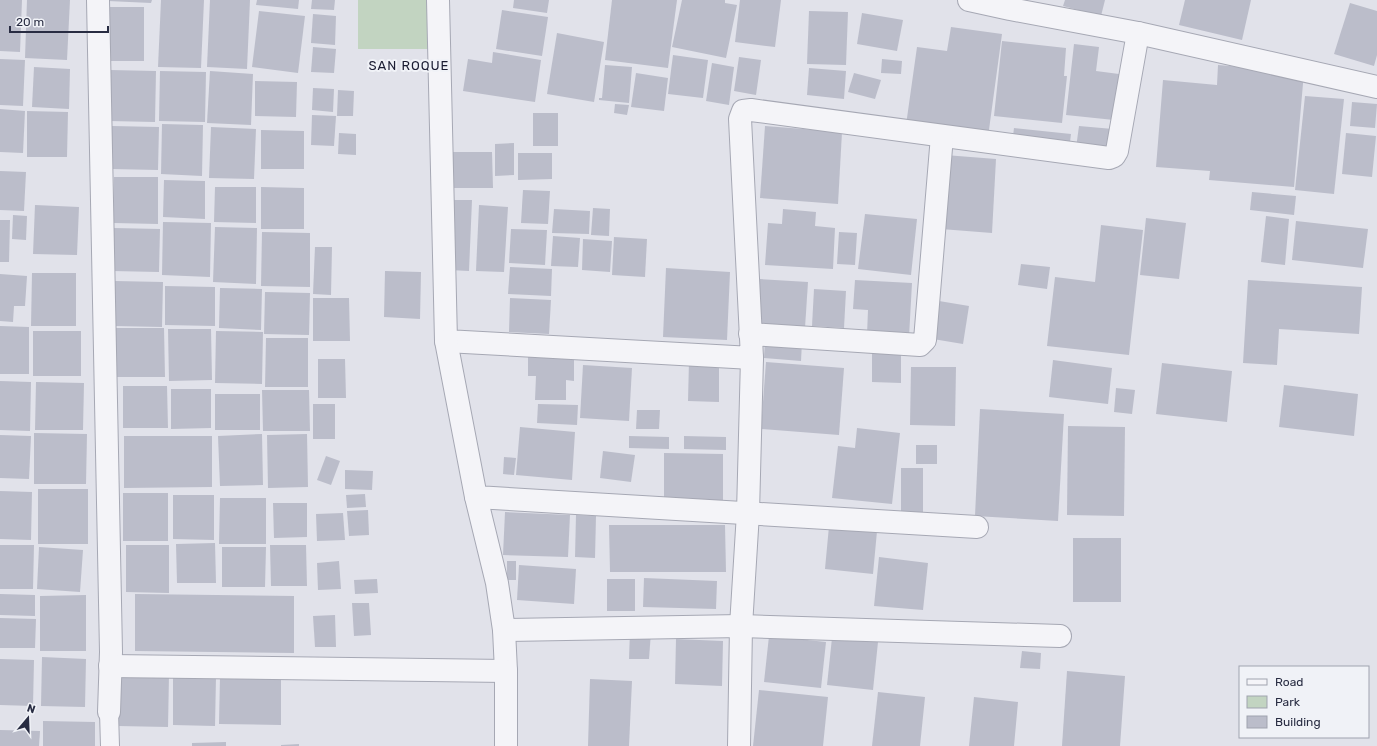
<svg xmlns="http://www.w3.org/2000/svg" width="1377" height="746" viewBox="0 0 1377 746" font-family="Rubik,sans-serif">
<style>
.green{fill:#c2d4c1}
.building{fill:#bbbdca}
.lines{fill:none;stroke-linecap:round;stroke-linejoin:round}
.service-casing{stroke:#a6a8b4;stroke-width:20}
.minor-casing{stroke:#a6a8b4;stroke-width:24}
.service{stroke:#f4f4f8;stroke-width:18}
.minor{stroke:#f4f4f8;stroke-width:22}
.labels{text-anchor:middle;stroke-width:4;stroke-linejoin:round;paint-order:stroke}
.quarter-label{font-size:13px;letter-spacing:1px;fill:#1b1d33;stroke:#f0f2f7}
</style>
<rect width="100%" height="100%" fill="#e1e2ea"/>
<rect class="green" x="358" y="0" width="75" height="49"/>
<g class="building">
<path d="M0 0H22L20 52 0 51Z"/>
<path d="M27 0H70L67 60 25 58Z"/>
<path d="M108 0H152L151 3 108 1Z"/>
<path d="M161 0H204L201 68 158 67Z"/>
<path d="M210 0H250L247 69 207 67Z"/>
<path d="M257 0H299L298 9 256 5Z"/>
<path d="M312 0H335L334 10 311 9Z"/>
<path d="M514 0H549L547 13 513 8Z"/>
<path d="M612 0H677L668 68 605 60Z"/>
<path d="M682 0H725V3L737 5 726 58 672 47Z"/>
<path d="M740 0H781L775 47 735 42Z"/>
<path d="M1065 0H1105L1101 16 1063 6Z"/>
<path d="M1185 0H1251L1242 40 1179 25Z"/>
<path d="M1350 3 1377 11V55L1374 66 1334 54Z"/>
<rect x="106" y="7" width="38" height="54"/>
<path d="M502 10 548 17 542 56 496 49Z"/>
<path d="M259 11 305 16 298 73 252 67Z"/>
<path d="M809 11 848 12 846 65 807 64Z"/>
<path d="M862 13 903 20 897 51 857 44Z"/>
<path d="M313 14 336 16 335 45 311 43Z"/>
<path d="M951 27 1002 34 988 137 906 125 917 47 947 51Z"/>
<path d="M557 33 604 42 594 102 547 94Z"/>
<path d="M1002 41 1066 48 1064 76H1067L1062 123 994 116Z"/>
<path d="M1074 44 1099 47 1096 71 1119 74 1114 120 1066 115Z"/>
<path d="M313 47 336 49 334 73 311 72Z"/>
<path d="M493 52 541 60 535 102 463 91 468 59 492 63Z"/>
<path d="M673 55 708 60 703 98 668 94Z"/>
<path d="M739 57 761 60 756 95 734 91Z"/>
<path d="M0 59 25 60 23 106 0 105Z"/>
<path d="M882 59 902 61 901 74 881 73Z"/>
<path d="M712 63 734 67 729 105 706 101Z"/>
<path d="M605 65 632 67 629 103 599 100V98H602Z"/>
<path d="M1218 65 1304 72 1294 187 1209 180 1210 171 1156 167 1163 80 1217 85Z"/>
<path d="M34 67 70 69 69 109 32 107Z"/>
<path d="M809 68 846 71 844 99 807 95Z"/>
<path d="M110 70 156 71 155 122 109 121Z"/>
<path d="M160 71 206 72 205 122 159 121Z"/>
<path d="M210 71 253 74 251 125 207 123Z"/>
<path d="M636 73 668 78 664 111 631 107Z"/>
<path d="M854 73 881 80 875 99 848 92Z"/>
<path d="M255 81 297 82 296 117 255 116Z"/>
<path d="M313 88 334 89 333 112 312 110Z"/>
<path d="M338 90 354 91 353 116H337Z"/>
<path d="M1305 96 1344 99 1334 194 1295 190Z"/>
<path d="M1352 102 1377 104 1375 128 1350 126Z"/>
<path d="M615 104 629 105 627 115 614 113Z"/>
<path d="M0 109 25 111 23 153 0 152Z"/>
<path d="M27 111 68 112 67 157H27Z"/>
<rect x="533" y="113" width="25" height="33"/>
<path d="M312 115 336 116 334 146 311 145Z"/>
<path d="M162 124 203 125 202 176 161 174Z"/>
<path d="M112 126 159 127 158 170 111 169Z"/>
<path d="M765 126 842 132 838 204 760 198Z"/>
<path d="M1079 126 1113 129 1110 151 1076 148Z"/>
<path d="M211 127 256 129 254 179 209 178Z"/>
<path d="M1014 128 1071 134 1069 150 1012 144Z"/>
<path d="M261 130 304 131V169H261Z"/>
<path d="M339 133 356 134V155L338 154Z"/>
<path d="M1346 133 1376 136 1372 177 1342 174Z"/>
<path d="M514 143V175L495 176V144Z"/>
<path d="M451 152H492L493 188H451Z"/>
<path d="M518 153H552V179L518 180Z"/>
<path d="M945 155 996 159 992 233 941 229Z"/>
<path d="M0 171 26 172 24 211 0 210Z"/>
<path d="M114 177H158V224L114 223Z"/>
<path d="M164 180 205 181V219L163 217Z"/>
<path d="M215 187H256V223L214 222Z"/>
<path d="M261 187 304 188V229H261Z"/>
<path d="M523 190 550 191 548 224 521 223Z"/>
<path d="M1252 192 1296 196 1294 215 1250 210Z"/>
<path d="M452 200H472L469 271 449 270Z"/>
<path d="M35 205 79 207 77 255 33 254Z"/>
<path d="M479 205 508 207 504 272 476 271Z"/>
<path d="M593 208 610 209 609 236 591 235Z"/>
<path d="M554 209 590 211 589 234 552 233Z"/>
<path d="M783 209 816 212 815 226 835 228 833 269 765 265 768 223 782 224Z"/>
<path d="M865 214 917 219 911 275 858 269Z"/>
<path d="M13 215 27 216 26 240 12 239Z"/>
<path d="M1266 216 1289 219 1285 265 1261 262Z"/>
<path d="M1146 218 1186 223 1179 279 1140 275Z"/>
<path d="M0 220H10L9 262H0Z"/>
<path d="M1296 221 1368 229 1363 268 1292 260Z"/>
<path d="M163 222 211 223 210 277 162 275Z"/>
<path d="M1101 225 1143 230 1129 355 1047 346 1055 277 1095 282Z"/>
<path d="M215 227 257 228 256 284 213 282Z"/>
<path d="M113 228 160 229 159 272 112 271Z"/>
<path d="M511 229 547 230 545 265 509 263Z"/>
<path d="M262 232 310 233V287L261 286Z"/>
<path d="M839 232 857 233 855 265 837 264Z"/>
<path d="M553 236 580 238 578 267 551 266Z"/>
<path d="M614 237 647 239 645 277 612 275Z"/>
<path d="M583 239 612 241 610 272 582 270Z"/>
<path d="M315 247H332L331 295 313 294Z"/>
<path d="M1021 264 1050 267 1047 289 1018 285Z"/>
<path d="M510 267 552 269 551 296 508 294Z"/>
<path d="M666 268 730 272 727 340 663 337Z"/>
<path d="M385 271 421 272 420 319 384 317Z"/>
<path d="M32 273H76V326H31Z"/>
<path d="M0 274 27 276 25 306H14L13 322 0 321Z"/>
<path d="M760 279 808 282 805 328 757 325Z"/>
<path d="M855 280 912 283 909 337 867 335 868 310 853 309Z"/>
<path d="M1248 280 1362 287 1359 334 1279 329 1277 365 1243 363Z"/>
<path d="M115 281 163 282 162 327 115 326Z"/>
<path d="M165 286 215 287V326L165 325Z"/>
<path d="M220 288 262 289 261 330 219 328Z"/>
<path d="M814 289 846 291 844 328 812 326Z"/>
<path d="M265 292 310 293 309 335 264 334Z"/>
<path d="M313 298H349L350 341H313Z"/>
<path d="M510 298 551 300 549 334 509 332Z"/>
<path d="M939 301 969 306 963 344 933 339Z"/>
<path d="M0 326 29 327V374H0Z"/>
<path d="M113 328H164L165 377H113Z"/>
<path d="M168 329H211L212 380 169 381Z"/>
<rect x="33" y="331" width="48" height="45"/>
<path d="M216 331 263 332 262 384 215 383Z"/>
<path d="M266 338H308V387H265Z"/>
<path d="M765 339 802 342 801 361 764 358Z"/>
<path d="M528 348 574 349V381L566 380V400H535L536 376H528Z"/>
<path d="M872 353H901V383L872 382Z"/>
<path d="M318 359H345L346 398H318Z"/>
<path d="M1053 360 1112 368 1108 404 1049 397Z"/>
<path d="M689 361 719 362V402L688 401Z"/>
<path d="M766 362 844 368 839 435 761 429Z"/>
<path d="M1162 363 1232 371 1227 422 1156 414Z"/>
<path d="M583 365 632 368 629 421 580 418Z"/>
<path d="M911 367H956L955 426 910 425Z"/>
<path d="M0 381 31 382 30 431 0 430Z"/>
<path d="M36 382 84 383 83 430H35Z"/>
<path d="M1284 385 1358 394 1354 436 1279 427Z"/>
<path d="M123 386H167L168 428H123Z"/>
<path d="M1116 388 1135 390 1132 414 1114 412Z"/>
<path d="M171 389H211V428L171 429Z"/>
<path d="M262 390H309L310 431H263Z"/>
<rect x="215" y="394" width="45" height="36"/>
<rect x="313" y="404" width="22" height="35"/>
<path d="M538 404 578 405 577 425 537 423Z"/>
<path d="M980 409 1064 414 1058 521 975 516Z"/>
<path d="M637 410H660L659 429H636Z"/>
<path d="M1068 426 1125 427 1124 516 1067 515Z"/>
<path d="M520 427 575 432 572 480 516 475Z"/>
<path d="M857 428 900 433 892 504 832 498 838 446 855 448Z"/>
<path d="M34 433 87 434 86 484H34Z"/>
<path d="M262 434 263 485 220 486 218 436Z"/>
<path d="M307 434 308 487 268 488 267 435Z"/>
<path d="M0 435 31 436 29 479 0 478Z"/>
<path d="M124 436H212V487L124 488Z"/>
<path d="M629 436 669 437V449L629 448Z"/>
<path d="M684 436 726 437V450L684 449Z"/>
<rect x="916" y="445" width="21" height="19"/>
<path d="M603 451 635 455 631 482 600 478Z"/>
<path d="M664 453 723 454V504H664Z"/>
<path d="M326 456 340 461 331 485 317 480Z"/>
<path d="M504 457 516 458 514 475 503 474Z"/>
<rect x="901" y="468" width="22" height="44"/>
<path d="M345 470 373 471 372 490 345 489Z"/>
<rect x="38" y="489" width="50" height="55"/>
<path d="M0 491 32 492 31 540 0 539Z"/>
<rect x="123" y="493" width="45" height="48"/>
<path d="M365 494 366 507 347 508 346 495Z"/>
<path d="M173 495H214V540L173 539Z"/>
<path d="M220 498H266V544H219Z"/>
<path d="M273 503H307V537L274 538Z"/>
<path d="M368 510 369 535 349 536 347 511Z"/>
<path d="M505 512 570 515 568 557 503 555Z"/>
<path d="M343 513 345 540 317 541 316 514Z"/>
<path d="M576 515 596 516 595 558 575 557Z"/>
<path d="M609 525H725L726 572H610Z"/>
<path d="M829 526 877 531 873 574 825 569Z"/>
<rect x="1073" y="538" width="48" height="64"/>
<path d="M215 543 216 583H177L176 544Z"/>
<path d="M0 545H34L33 589H0Z"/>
<path d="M126 545H169V593L126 592Z"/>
<path d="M270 545H306L307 586H271Z"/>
<path d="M39 547 83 550 80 592 37 589Z"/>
<path d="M222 547H266L265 587H222Z"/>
<path d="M879 557 928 563 923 610 874 606Z"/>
<path d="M339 561 341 589 318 590 317 563Z"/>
<rect x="507" y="561" width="9" height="19"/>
<path d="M519 565 576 569 574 604 517 600Z"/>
<path d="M644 578 717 581 716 609 643 607Z"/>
<path d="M377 579 378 593 355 594 354 580Z"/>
<rect x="607" y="579" width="28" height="32"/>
<path d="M0 594 35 595V616L0 615Z"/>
<path d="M135 594 294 596V653L135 651Z"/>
<path d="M86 595V651H40V596Z"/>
<path d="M352 603H369L371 635 354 636Z"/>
<path d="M335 615 336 647H315L313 616Z"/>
<path d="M0 618 36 619 35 648H0Z"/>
<path d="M630 631 651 632 649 659H629Z"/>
<path d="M769 636 826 642 821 688 764 682Z"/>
<path d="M832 638 878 642 873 690 827 685Z"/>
<path d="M676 639 723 641 722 686 675 684Z"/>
<path d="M1022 651 1041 653 1040 669 1020 668Z"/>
<path d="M42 657 86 659 85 707 41 706Z"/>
<path d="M0 659 34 660 33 706 0 705Z"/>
<path d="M1067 671 1125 676 1120 746H1062Z"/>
<path d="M119 674 169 675 168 727 118 726Z"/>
<path d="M173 676 216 677 215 726 173 725Z"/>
<path d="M220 677 281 678V725L219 724Z"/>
<path d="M590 679 632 681 629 746H588Z"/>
<path d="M759 690 828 697 823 746H753Z"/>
<path d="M878 692 925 697 920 746H872Z"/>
<path d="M974 697 1018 702 1014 746H969Z"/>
<path d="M43 721 95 722V746H43Z"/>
<path d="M0 730 40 731 39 746H0Z"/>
<path d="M226 742V746H192V743Z"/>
<path d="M299 744V746H281V745Z"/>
</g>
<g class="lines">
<g class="service-casing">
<path id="service" d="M109 712 110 746"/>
</g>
<g class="minor-casing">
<g id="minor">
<path d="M98 0 111 652 109 712"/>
<path d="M438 0 446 341 752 358 740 119 743 111 751 110 1109 158 1114 156 1117 151 1138 33"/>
<path d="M969 0 1010 9 1138 33 1377 87"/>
<path d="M750 334 920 345 925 340 942 136"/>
<path d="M446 341 476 497 977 527"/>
<path d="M476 497 497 583 504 630 741 626 1060 636"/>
<path d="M504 630 506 671V746"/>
<path d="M110 666 506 671"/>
<path d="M739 746 741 626 748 513 752 358"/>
</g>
</g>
<use href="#service" class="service"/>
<use href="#minor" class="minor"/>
</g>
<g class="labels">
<g class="quarter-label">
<text x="409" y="70">SAN ROQUE</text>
</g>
</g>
<rect x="1239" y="666" width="130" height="72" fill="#f0f2f7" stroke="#a0a3af"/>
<rect x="1247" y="679" width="20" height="6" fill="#f4f4f8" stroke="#a0a3af"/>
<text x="1275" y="686" font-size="12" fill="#282c42">Road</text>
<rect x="1247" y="696" width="20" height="12" fill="#c2d4c1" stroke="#a0a3af"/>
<text x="1275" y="706" font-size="12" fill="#282c42">Park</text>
<rect x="1247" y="716" width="20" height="12" fill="#bbbdca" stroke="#a0a3af"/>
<text x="1275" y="726" font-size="12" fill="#282c42">Building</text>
<g transform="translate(28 718) rotate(19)" stroke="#f0f2f7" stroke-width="3" paint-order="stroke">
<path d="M0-3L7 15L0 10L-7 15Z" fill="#282c42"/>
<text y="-6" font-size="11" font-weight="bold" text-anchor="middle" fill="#282c42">N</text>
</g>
<path d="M10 26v6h98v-6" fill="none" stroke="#282c42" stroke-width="2"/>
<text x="16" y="26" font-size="12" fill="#282c42" stroke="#f0f2f7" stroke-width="3" paint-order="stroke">20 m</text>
</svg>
